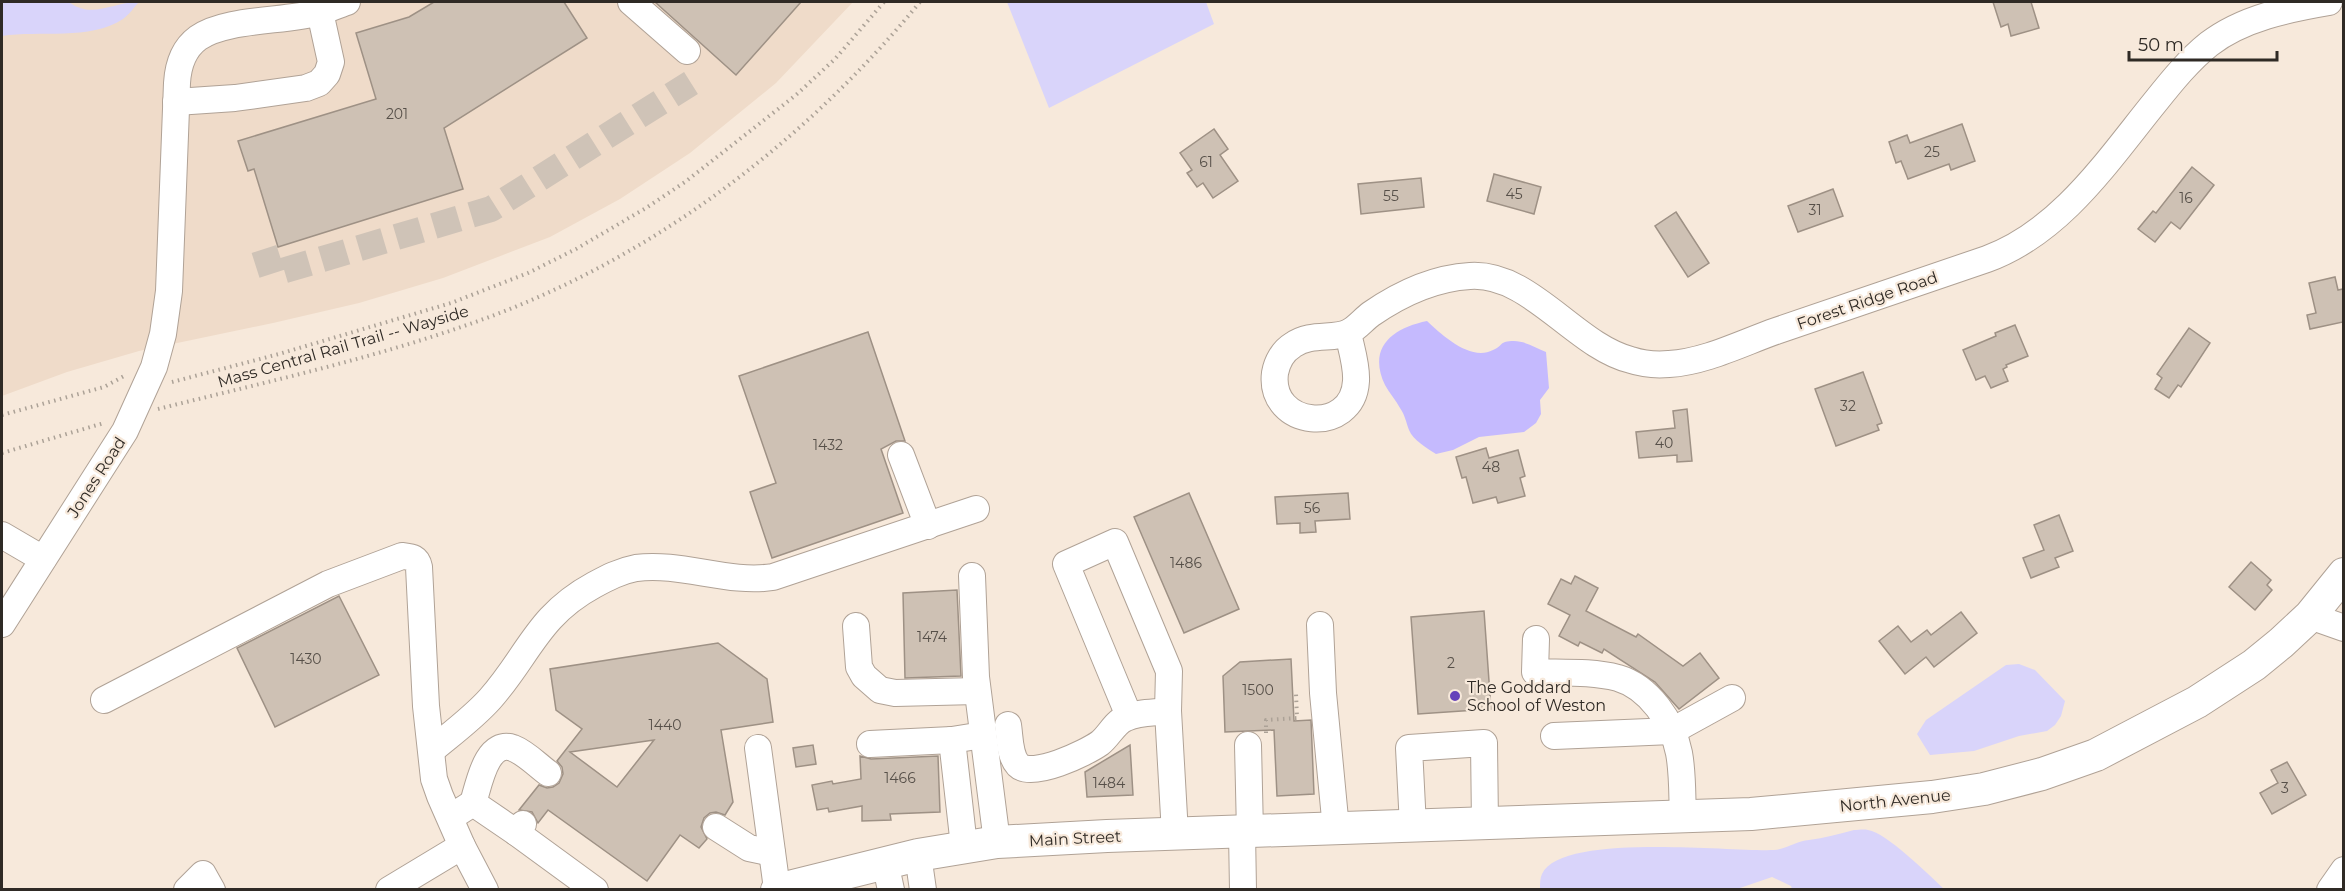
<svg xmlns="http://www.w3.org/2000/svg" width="2345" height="891" viewBox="0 0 2345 891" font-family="Montserrat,sans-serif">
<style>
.built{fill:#efdbc9}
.green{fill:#d9d4fa}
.water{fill:#c5bafe}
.building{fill:#cec1b4;stroke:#9e9185;stroke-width:1.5;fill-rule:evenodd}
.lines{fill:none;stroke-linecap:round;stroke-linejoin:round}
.minor-tunnel{stroke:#cfc3b7;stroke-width:26;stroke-dasharray:26 13;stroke-linecap:butt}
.minor-casing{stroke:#b0a296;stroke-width:28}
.major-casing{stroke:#b0a296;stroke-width:34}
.path{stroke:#aca297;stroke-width:4;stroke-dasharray:1.5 4.5;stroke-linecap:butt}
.minor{stroke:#fff;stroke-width:26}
.major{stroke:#fff;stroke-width:32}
.poi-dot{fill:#6542ba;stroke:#f7e9db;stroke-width:2}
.labels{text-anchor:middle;stroke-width:4.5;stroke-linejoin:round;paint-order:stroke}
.number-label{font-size:14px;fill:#575049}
.street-label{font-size:16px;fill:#2f2a25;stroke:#f7e9db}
.poi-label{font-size:16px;fill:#2f2a25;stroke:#f7e9db;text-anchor:start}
</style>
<rect width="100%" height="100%" fill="#f7e9db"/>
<path class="built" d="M2 2H853L776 83 690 153 620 199 550 237 443 278 359 303 273 323 139 351 67 372 2 396Z"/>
<g class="green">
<path d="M2 2H69C92 20 115 1 139 2 134 7 129 15 123 19 90 41 39 30 2 36Z"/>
<path d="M1007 2H1206L1214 24 1049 108Z"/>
<path d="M2019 664 2035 670 2065 701 2061 716 2055 725 2047 731 2019 736 1974 751 1930 755 1917 734 1926 720 2006 665Z"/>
<path d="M1854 830C1858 830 1864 829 1868 830 1887 833 1929 875 1944 889H1792L1791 886 1772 877 1740 888 1723 889 1540 888C1540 884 1540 878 1542 874 1561 832 1731 852 1774 850 1786 849 1797 841 1809 840 1824 838 1839 834 1854 830Z"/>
</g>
<path class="water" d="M1427 321C1442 335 1471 362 1493 350 1503 346 1499 341 1514 341 1525 341 1536 348 1546 352L1549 388 1540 400 1541 414 1536 423 1524 432 1479 437 1453 450 1436 454C1427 448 1413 440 1409 430 1406 422 1405 415 1400 408 1396 400 1389 393 1385 385 1367 347 1393 328 1427 321Z"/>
<g class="building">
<path d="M434 2H564L587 38 444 128 463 189 278 247 254 169 248 171 238 141 376 99 356 33 409 17Z"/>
<path d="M655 2H801L736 75Z"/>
<path d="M1993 2H2031L2039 28 2011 36 2008 24 2001 27Z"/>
<path d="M1962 124 1975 161 1951 170 1949 164 1908 179 1901 161 1896 163 1889 142 1907 135 1910 143Z"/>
<path d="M1214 129 1228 149 1220 155 1238 181 1213 198 1203 183 1197 187 1187 173 1192 170 1180 153Z"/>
<path d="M2192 167 2214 185 2180 229 2171 222 2155 242 2138 229 2153 211 2156 213Z"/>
<path d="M1494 174 1541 187 1534 214 1487 201Z"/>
<path d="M1421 178 1424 207 1361 214 1358 184Z"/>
<path d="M1833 189 1843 216 1798 232 1788 206Z"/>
<path d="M1676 212 1709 263 1688 277 1655 226Z"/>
<path d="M2335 277 2338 290 2343 289V322L2310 329 2307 315 2316 313 2309 283Z"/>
<path d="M2015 325 2028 356 2006 365 2007 367 2003 369 2008 381 1991 388 1985 376 1976 380 1963 350 1996 336 1995 333Z"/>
<path d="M2189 328 2210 343 2181 387 2178 385 2169 398 2155 389 2162 378 2157 374Z"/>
<path d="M868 332 905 441H896L881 449 903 513 772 558 750 492 776 483 739 376Z"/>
<path d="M1863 372 1882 423 1877 425 1879 430 1836 446 1815 389Z"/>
<path d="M1687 409 1692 461 1677 462V455L1639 458 1636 432 1675 428 1673 411Z"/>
<path d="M1486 448 1489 458 1518 450 1525 476 1520 478 1525 496 1498 503 1496 497 1473 503 1466 477 1462 478 1456 457Z"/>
<path d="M1189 493 1239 609 1184 633 1134 517Z"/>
<path d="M1348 493 1350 519 1315 521 1316 532 1300 533V523L1277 524 1275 497Z"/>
<path d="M2059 515 2073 551 2055 558 2059 567 2031 578 2023 558 2044 550 2034 525Z"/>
<path d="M2251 562 2271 580 2267 585 2272 590 2255 610 2229 587Z"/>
<path d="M1575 576 1598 588 1586 611 1636 637 1638 634 1683 666 1700 653 1719 678 1679 709 1655 682 1604 649 1602 653 1580 642 1578 646 1559 636 1570 615 1548 604 1561 579 1571 584Z"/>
<path d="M957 590 961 676 905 678 903 593Z"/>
<path d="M339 596 379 675 275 727 237 648Z"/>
<path d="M1484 611 1491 709 1418 714 1411 617Z"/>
<path d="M1961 612 1977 633 1934 667 1926 657 1905 674 1879 641 1898 626 1911 642 1927 630 1931 635Z"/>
<path d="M718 643 767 679 773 722 721 730 733 802 725 815 716 812 710 813 704 818 701 827 707 839 699 848 680 835 647 881 548 810 538 823 532 812 519 810 539 785 547 788 553 787 559 783 563 774 562 767 557 761 582 729 556 710 550 669ZM654 740 617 787 570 752Z"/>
<path d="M1291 659 1294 721 1311 720 1314 794 1277 796 1274 730 1225 732 1223 676 1240 662Z"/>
<path d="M813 745 816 764 796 767 793 748Z"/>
<path d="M1130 745 1133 795 1087 797 1085 772Z"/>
<path d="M860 756 871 759 938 756 940 812 890 814 891 820 862 821V806L829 812 828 808 817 810 812 785 832 781 833 784 861 779Z"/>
<path d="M2287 762 2306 795 2272 814 2260 793 2278 783 2271 770Z"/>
</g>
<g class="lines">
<path class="minor-tunnel" d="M264 249 272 274 491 209 691 83"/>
<g class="minor-casing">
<g id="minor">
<path d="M631 2 687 51"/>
<path d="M176 102 235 98 306 88 319 83 327 74 331 62 320 12"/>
<path d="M1348 333C1351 348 1357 365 1356 381 1353 436 1268 428 1275 373 1277 362 1283 351 1293 345 1311 332 1334 340 1349 332 1357 328 1364 319 1371 314 1400 294 1435 278 1470 276 1530 272 1575 346 1631 360 1643 364 1657 365 1669 364 1705 362 1742 343 1776 331 1846 307 1917 283 1987 259 2061 232 2108 160 2156 101 2172 81 2189 60 2209 44 2243 18 2288 9 2329 2"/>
<path d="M901 455 928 526"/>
<path d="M2 535 43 559"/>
<path d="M972 576 976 677 997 842"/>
<path d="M2310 616 2344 628"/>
<path d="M2 624 125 431 154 367 163 334 169 291 177 83C178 66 183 49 198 38 226 18 286 22 320 12 329 9 338 5 347 2"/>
<path d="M1320 625 1323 693 1336 829"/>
<path d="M856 626 859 667 864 676 880 690 895 693 977 691"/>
<path d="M1536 639 1535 672C1562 673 1591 671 1618 678 1649 687 1673 722 1679 753 1683 774 1682 797 1683 818"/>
<path d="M104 700 328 584 402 556C411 557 417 557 419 567L426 706 434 779 440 796 462 846 485 890"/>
<path d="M1129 716 1066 564 1115 542 1169 671 1168 711 1175 834"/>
<path d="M1008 725C1010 737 1009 755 1018 765 1032 779 1086 753 1100 743 1109 736 1115 722 1126 718 1138 712 1155 713 1168 711"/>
<path d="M1554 736 1672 731 1732 698"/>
<path d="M952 740 964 846"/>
<path d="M870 744 952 740 983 735"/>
<path d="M1248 745 1250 832"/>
<path d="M758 748 777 889"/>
<path d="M432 750C451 734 473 718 490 699 529 655 537 616 594 585 607 578 620 571 636 568 681 562 728 584 773 577L976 509"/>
<path d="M473 803C479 785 486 739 513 748 526 753 537 765 548 773"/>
<path d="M459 812 473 803 517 833 523 824"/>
<path d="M1413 826 1409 748 1484 743 1485 824"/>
<path d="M716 827 749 848 772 853"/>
<path d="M1242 832 1243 890"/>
<path d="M517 833 595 890"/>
<path d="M918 855 923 890"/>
<path d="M885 862 891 890"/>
<path d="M187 890 203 874 212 890"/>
<path d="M389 890 462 846"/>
<path d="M2330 890 2344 870"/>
</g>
</g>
<g class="major-casing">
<path id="major" d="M777 890 918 855 997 842 1107 836 1751 814 1932 797 1984 789 2042 774 2096 755 2197 702 2254 665 2281 643 2310 616 2344 574"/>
</g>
<g class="path">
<path d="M172 382 279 354 451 303 528 273 576 249 646 208 685 182 796 95 835 59 884 2"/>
<path d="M158 409C266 382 376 358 481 320 653 258 805 142 920 2"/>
<path d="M2 415 104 387 126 375"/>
<path d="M2 453 104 423"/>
<path d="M1266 733V720L1297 718 1296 694"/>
</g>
<use href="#minor" class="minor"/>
<use href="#major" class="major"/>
</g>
<circle class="poi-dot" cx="1455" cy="696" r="6"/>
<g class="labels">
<g class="number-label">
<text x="397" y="119">201</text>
<text x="1932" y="157">25</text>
<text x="1206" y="167">61</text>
<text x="1514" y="199">45</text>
<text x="1391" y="201">55</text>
<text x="2186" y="203">16</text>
<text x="1815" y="215">31</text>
<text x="1848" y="411">32</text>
<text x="1664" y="448">40</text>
<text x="828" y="450">1432</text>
<text x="1491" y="472">48</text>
<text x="1312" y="513">56</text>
<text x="1186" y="568">1486</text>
<text x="932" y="642">1474</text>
<text x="306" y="664">1430</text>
<text x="1451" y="668">2</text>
<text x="1258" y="695">1500</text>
<text x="665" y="730">1440</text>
<text x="900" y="783">1466</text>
<text x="1109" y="788">1484</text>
<text x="2285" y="793">3</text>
</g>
<g class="street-label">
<text transform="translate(1867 300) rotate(-19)" y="6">Forest Ridge Road</text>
<text transform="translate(343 346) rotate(-16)" y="6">Mass Central Rail Trail -- Wayside</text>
<text transform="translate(96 477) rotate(-57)" y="6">Jones Road</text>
<text transform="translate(1895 800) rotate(-6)" y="6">North Avenue</text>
<text transform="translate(1075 838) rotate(-3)" y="6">Main Street</text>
</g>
<g class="poi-label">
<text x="1467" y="693">The Goddard<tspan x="1467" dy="18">School of Weston</tspan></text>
</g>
</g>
<rect width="2345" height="891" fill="none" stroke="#2f2a25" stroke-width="6"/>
<path d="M2129 51v9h148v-9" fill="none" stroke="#2f2a25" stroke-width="3"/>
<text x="2138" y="51" font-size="18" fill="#2f2a25" stroke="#f7e9db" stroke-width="4.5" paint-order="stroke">50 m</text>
</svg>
